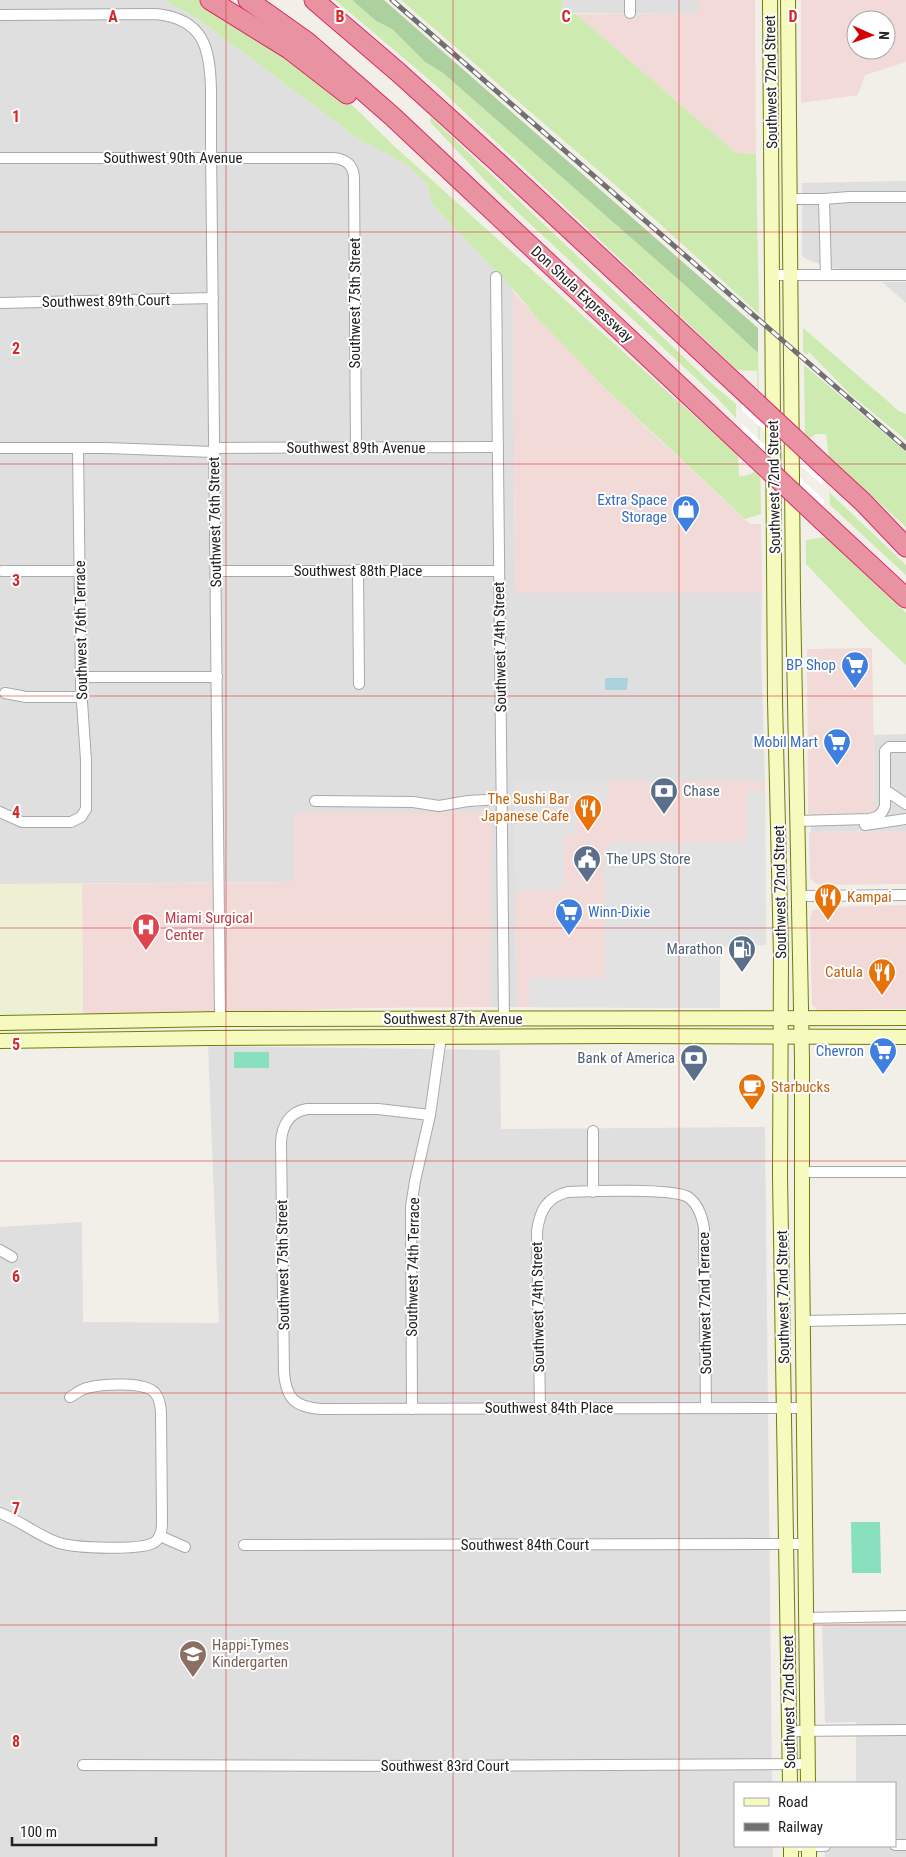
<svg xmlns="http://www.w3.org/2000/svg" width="906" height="1857" viewBox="0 0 906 1857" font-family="'Roboto Condensed',sans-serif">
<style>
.residential{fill:#e0dfdf}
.commercial{fill:#f2dad9;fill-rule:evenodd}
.farmland{fill:#eef0d5}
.grass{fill:#cdebb0}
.forest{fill:#add19e}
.pitch{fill:#88e0be}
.parking{fill:#e2e2e2}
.water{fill:#aad3df}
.pier{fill:#fff}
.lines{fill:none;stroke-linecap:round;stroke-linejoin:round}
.minor-casing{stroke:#a9a9a9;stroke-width:12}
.secondary-casing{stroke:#707d05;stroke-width:16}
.motorway-casing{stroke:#dc2a67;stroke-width:21}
.minor{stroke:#fff;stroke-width:10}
.secondary{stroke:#f7fabf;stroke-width:14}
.motorway{stroke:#e892a2;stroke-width:19}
.rail-casing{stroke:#707070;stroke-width:5}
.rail{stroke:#fff;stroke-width:3;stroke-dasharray:9;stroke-linecap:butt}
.motorway-bridge-casing{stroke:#dc2a67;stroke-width:21;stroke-linecap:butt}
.motorway-bridge{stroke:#e892a2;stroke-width:19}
.grid{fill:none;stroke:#d62828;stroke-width:1;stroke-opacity:0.55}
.labels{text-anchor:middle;stroke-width:4;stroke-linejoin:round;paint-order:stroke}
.street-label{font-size:15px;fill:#222;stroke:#fff}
.shop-label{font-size:15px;fill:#366cbe;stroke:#fff;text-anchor:end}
.service-label{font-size:15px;fill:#4e5e75;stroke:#fff;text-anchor:start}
.food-label{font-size:15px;fill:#c56008;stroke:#fff;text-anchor:end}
.health-label{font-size:15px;fill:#be3a42;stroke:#fff;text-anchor:start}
.education-label{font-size:15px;fill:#785e54;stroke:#fff;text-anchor:start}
.grid-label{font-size:16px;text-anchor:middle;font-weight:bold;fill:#d62828;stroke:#fff;stroke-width:4;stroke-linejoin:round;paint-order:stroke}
</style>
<rect width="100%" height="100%" fill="#f2efe9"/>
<g class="residential">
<path d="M0 0H165L198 19 360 140 406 164 427 184 432 204 513 289 515 592 762 593 761 648 765 781H515L517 1007H490L491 812 295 813V882L0 884Z"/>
<path d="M562 0H698V14L561 13Z"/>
<path d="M906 181V270L861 271 832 268 808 260 802 256V183Z"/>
<path d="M882 282H906V303Z"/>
<path d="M906 734V831L811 832V814L875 813 874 735Z"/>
<path d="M208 1046 500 1050 501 1129 765 1127 772 1783H735V1846H773V1857H0V1227L82 1222 83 1322 219 1323Z"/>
<path d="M906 1622V1857H825L824 1846H895V1783H856V1722L825 1723 822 1625Z"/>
</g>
<g class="commercial">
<path d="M698 0H755L756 154 736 153 576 14H697Z"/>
<path d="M801 0H906V62L865 75 858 95 801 103ZM856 20H886V50H856Z"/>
<path d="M513 291 537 318 606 389 653 434 750 524H761L762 593H515Z"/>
<path d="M872 648 875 813 808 814 807 649Z"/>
<path d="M515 781H765L766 945 720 946V1008L517 1007Z"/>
<path d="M359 812H492L490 1007 361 1008 219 1013 83 1014 82 884 294 882V813Z"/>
<path d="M906 831V884L821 885 815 883 810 878 809 832Z"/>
<path d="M906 905V1009L818 1010 812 1005 810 920 812 911 821 907Z"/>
</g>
<path class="farmland" d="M0 884H82L83 1014H0Z"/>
<g class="grass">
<path d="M165 0H200L232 18 347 100 393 145 738 455 739 476C749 476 757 473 759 463L757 371 737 370 440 89 335 0H352L376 21 392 29 425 62 443 73 687 287 758 353 761 514 745 519 606 389 537 318 513 289 432 204 427 184 406 164 360 140 198 19Z"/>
<path d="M401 0H562V13L576 14 736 153 756 154 759 314 659 223Z"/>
<path d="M431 117 711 383 736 404V418L715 396 496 192 430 122Z"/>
<path d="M803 328 899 411 906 414V440L850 394 809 352 807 355 803 352Z"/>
<path d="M804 365 906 452V527L829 457 826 434H816L805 441Z"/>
<path d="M829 492 906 565V575L830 505Z"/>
<path d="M826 537 906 613V665L871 632 806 564V540Z"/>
</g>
<path class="forest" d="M352 0H384L758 328V353L687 287 443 73 425 62 392 29 376 21Z"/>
<g class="pitch">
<rect x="234" y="1052" width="35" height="16"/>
<path d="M851 1522H880L881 1573H852Z"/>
</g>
<g class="parking">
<path d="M515 781H608V802L566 803V813L577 815V834L564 835V885L559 886V891H516Z"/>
<path d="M747 791H765L766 945 720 946V1008L529 1007V978H604V851L613 842 747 841Z"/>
</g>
<path class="water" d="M605 678H628L627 690H605Z"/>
<g class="pier">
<path d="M743 376 823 451 822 485 742 410Z"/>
<path d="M742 424 824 500 823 534 742 459Z"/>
</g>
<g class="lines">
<g class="minor-casing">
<g id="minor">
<path d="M630 0V13"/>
<path d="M0 15 156 14C204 19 210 48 211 90 211 108 211 126 211 144L220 1019"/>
<path d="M0 158H333C346 159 353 165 354 177L356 448"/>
<path d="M790 199H824L826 275"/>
<path d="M824 199 849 197H906"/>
<path d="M772 275H906"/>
<path d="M496 277 504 1018"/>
<path d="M0 303 213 298"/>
<path d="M0 448H107L214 452"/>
<path d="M214 448 498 447"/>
<path d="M358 570 359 684"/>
<path d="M2 571H79"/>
<path d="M216 571H499"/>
<path d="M81 677H217"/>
<path d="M5 693 26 697H81"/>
<path d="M885 790 906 804"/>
<path d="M315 801 413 802 439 806 468 801 502 799"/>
<path d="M0 812 22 822H71L81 817 86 809V760L81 687 78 448"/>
<path d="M797 821 868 819C877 818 882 815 885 806V751L889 747H906"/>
<path d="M865 825 906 819"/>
<path d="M799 896 906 895"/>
<path d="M430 1115 378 1109H307C289 1112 282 1126 281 1142L284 1372C286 1399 295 1407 321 1409L804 1408"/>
<path d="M803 1172H906"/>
<path d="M593 1192V1131"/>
<path d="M0 1250 12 1257"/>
<path d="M803 1321 906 1319"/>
<path d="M540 1408 537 1231C540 1210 547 1197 568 1192 589 1191 673 1188 688 1197 698 1204 702 1216 704 1228L706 1408"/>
<path d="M412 1409 411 1207 415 1181 430 1115 441 1037"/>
<path d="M0 1513C21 1521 38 1536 59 1543 75 1548 143 1551 155 1542 162 1536 162 1528 162 1520L161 1415C161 1407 160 1399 155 1393 145 1381 101 1384 87 1388 81 1389 76 1394 70 1397"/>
<path d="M160 1536 185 1547"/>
<path d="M244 1545 805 1544"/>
<path d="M806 1618 906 1616"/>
<path d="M790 1731 906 1730"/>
<path d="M83 1765 433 1766 807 1764"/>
<path d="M895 1845H906"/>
<path d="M791 1846H825"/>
</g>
</g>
<g class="secondary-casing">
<g id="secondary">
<path d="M770 0 775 700 781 955 780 1176 790 1783"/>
<path d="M788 0 793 600 802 1059V1253L808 1783"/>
<path d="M0 1023 220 1019 906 1018"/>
<path d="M0 1041 208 1038 620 1036 906 1037"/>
<path d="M791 1846V1857"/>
<path d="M809 1846V1857"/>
</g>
</g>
<g class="motorway-casing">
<g id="motorway">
<path d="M210 0 289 49 347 94"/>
<path d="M248 0 306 41 392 116 742 445"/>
<path d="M314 0 398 72 505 169 735 383"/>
<path d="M826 468 863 502 906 547"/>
<path d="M823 521 906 598"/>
</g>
</g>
<use href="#minor" class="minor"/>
<use href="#secondary" class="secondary"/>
<use href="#motorway" class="motorway"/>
<g class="rail-casing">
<path id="rail" d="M392 0 906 448"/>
</g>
<use href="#rail" class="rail"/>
<g class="motorway-bridge-casing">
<g id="motorway-bridge">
<path d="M735 383 826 468"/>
<path d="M742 445 823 521"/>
</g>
</g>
<use href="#motorway-bridge" class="motorway-bridge"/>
</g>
<path class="grid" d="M226 0V1857M453 0V1857M679 0V1857M0 232H906M0 464H906M0 696H906M0 928H906M0 1161H906M0 1393H906M0 1625H906"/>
<defs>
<g id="shop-pin" transform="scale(1.4375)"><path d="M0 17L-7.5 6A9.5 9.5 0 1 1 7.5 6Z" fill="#3f7fe0" stroke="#fff"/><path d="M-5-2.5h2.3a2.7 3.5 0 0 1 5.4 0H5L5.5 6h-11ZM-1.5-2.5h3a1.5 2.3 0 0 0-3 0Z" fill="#fff"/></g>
<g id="supermarket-pin" transform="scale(1.4375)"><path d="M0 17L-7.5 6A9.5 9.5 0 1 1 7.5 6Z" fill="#3f7fe0" stroke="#fff"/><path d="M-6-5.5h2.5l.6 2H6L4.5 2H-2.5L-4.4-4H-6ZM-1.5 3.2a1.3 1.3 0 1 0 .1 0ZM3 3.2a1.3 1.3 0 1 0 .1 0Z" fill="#fff"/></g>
<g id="bank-pin" transform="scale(1.4375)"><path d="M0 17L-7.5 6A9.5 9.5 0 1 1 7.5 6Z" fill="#5c6f8a" stroke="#fff"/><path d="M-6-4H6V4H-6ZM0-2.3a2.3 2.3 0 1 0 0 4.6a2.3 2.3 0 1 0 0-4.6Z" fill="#fff"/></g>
<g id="restaurant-pin" transform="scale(1.4375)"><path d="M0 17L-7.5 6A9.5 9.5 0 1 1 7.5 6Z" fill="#e8710a" stroke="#fff"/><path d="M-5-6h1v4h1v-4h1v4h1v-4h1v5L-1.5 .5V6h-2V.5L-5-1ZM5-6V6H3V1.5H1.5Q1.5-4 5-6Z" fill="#fff"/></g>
<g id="civic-pin" transform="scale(1.4375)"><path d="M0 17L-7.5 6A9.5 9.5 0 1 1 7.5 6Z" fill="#5c6f8a" stroke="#fff"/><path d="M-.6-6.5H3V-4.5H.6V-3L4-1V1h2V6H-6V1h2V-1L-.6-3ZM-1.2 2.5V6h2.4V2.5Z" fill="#fff"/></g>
<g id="hospital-pin" transform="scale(1.4375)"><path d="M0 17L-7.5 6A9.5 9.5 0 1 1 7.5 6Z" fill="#e0444e" stroke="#fff"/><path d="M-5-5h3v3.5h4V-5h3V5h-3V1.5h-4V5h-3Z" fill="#fff"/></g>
<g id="fuel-pin" transform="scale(1.4375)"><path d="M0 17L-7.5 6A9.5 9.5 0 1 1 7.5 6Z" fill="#5c6f8a" stroke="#fff"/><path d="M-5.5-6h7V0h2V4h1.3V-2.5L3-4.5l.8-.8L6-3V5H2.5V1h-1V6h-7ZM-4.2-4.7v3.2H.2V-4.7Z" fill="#fff"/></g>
<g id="cafe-pin" transform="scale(1.4375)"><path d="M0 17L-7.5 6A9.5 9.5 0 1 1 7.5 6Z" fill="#e8710a" stroke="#fff"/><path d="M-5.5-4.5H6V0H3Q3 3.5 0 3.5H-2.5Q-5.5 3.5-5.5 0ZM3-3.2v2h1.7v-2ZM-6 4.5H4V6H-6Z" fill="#fff"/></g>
<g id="school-pin" transform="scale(1.4375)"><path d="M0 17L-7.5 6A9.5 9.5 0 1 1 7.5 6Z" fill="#8d6e63" stroke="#fff"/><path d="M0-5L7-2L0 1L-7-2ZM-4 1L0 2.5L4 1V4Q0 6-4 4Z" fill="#fff"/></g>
</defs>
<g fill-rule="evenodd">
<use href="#shop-pin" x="686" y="509"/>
<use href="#supermarket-pin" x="855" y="665"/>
<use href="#supermarket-pin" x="837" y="742"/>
<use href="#bank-pin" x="664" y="791"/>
<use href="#restaurant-pin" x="588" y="808"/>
<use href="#civic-pin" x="587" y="859"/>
<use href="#restaurant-pin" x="828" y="897"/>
<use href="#supermarket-pin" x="569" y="912"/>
<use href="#hospital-pin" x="146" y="927"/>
<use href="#fuel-pin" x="742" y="949"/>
<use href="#restaurant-pin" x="882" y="972"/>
<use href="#supermarket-pin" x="883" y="1051"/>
<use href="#bank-pin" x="694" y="1058"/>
<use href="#cafe-pin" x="752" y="1087"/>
<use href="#school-pin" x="193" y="1654"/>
</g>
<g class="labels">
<g class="street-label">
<text transform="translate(771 82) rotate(-91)" y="5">Southwest 72nd Street</text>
<text x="173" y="163">Southwest 90th Avenue</text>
<text transform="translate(582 294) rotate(43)" y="5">Don Shula Expressway</text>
<text transform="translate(106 301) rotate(-1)" y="5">Southwest 89th Court</text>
<text transform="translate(355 303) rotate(-90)" y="5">Southwest 75th Street</text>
<text x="356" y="453">Southwest 89th Avenue</text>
<text transform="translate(774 487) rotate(-91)" y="5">Southwest 72nd Street</text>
<text transform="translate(215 522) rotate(-91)" y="5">Southwest 76th Street</text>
<text x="358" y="576">Southwest 88th Place</text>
<text transform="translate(81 630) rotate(-91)" y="5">Southwest 76th Terrace</text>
<text transform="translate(500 647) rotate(-91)" y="5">Southwest 74th Street</text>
<text transform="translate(780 892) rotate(-91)" y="5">Southwest 72nd Street</text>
<text x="453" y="1024">Southwest 87th Avenue</text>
<text transform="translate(283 1265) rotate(-91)" y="5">Southwest 75th Street</text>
<text transform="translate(413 1267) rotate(-89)" y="5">Southwest 74th Terrace</text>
<text transform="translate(783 1297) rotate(-91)" y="5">Southwest 72nd Street</text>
<text transform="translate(705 1303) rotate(-91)" y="5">Southwest 72nd Terrace</text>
<text transform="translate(538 1307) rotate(-91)" y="5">Southwest 74th Street</text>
<text x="549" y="1413">Southwest 84th Place</text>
<text x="525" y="1550">Southwest 84th Court</text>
<text transform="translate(789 1702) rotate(-91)" y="5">Southwest 72nd Street</text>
<text x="445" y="1771">Southwest 83rd Court</text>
</g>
<g class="shop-label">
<text x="667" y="505">Extra Space<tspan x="667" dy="17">Storage</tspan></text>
<text x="836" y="670">BP Shop</text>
<text x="818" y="747">Mobil Mart</text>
<text x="588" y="917" text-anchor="start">Winn-Dixie</text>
<text x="864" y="1056">Chevron</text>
</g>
<g class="service-label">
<text x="683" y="796">Chase</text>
<text x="606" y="864">The UPS Store</text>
<text x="723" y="954" text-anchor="end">Marathon</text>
<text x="675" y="1063" text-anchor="end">Bank of America</text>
</g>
<g class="food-label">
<text x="569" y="804">The Sushi Bar<tspan x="569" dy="17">Japanese Cafe</tspan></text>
<text x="847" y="902" text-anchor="start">Kampai</text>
<text x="863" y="977">Catula</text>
<text x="771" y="1092" text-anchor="start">Starbucks</text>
</g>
<g class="health-label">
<text x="165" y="923">Miami Surgical<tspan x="165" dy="17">Center</tspan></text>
</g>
<g class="education-label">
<text x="212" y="1650">Happi-Tymes<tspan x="212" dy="17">Kindergarten</tspan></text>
</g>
</g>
<g class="grid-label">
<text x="113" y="22">A</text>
<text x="340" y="22">B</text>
<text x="566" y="22">C</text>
<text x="793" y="22">D</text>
<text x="16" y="122">1</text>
<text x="16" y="354">2</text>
<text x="16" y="586">3</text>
<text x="16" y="818">4</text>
<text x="16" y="1050">5</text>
<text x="16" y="1282">6</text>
<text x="16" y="1514">7</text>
<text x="16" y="1747">8</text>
</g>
<rect x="734" y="1782" width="162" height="65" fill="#ffffff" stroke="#a7a7a7"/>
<rect x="744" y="1798" width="25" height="8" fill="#f7fabf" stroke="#a7a7a7"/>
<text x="778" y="1807" font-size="15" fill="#222222">Road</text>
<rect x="744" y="1823" width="25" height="8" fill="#707070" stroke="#a7a7a7"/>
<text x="778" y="1832" font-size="15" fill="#222222">Railway</text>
<g transform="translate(871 35) rotate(92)"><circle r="24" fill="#ffffff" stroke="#a7a7a7"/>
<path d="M0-4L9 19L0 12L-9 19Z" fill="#d40000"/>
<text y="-8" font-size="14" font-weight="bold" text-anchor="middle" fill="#222222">N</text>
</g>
<path d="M12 1837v8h144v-8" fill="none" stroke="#222222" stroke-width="2.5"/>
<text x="20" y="1837" font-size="15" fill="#222222" stroke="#ffffff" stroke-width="4" paint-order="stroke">100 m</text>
</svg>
